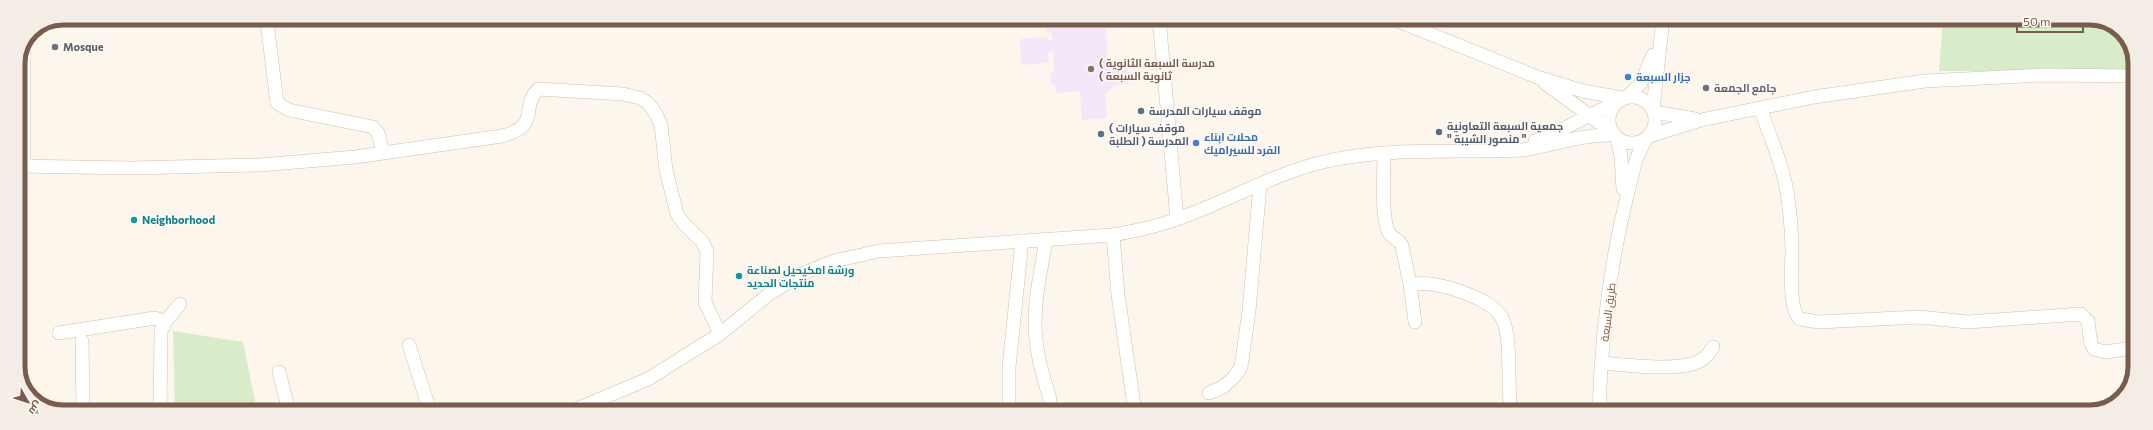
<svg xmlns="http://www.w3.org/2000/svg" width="2153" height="430" viewBox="0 0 2153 430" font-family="Commissioner,Cairo,sans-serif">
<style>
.education{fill:#f3e8fa}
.green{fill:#d8ecc9}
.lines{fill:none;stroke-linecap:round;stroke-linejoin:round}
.minor-casing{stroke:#d1beb0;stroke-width:14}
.minor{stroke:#fff;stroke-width:13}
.worship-dot{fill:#6b7280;stroke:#fffaf3;stroke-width:1.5}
.education-dot{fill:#8d6e63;stroke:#fffaf3;stroke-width:1.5}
.shop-dot{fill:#3f7fe0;stroke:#fffaf3;stroke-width:1.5}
.service-dot{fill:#5c6f8a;stroke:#fffaf3;stroke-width:1.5}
.culture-dot{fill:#0f9aa8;stroke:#fffaf3;stroke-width:1.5}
.labels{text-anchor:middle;stroke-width:3;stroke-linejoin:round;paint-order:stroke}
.worship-label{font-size:11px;font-weight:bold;fill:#5b616d;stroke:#fffaf3;text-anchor:start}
.education-label{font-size:11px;font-weight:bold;fill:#785e54;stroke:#fffaf3;text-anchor:start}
.shop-label{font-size:11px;font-weight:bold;fill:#366cbe;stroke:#fffaf3;text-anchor:start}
.service-label{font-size:11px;font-weight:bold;fill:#4e5e75;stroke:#fffaf3;text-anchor:start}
.culture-label{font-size:11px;font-weight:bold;fill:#0d838f;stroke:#fffaf3;text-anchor:start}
.street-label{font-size:11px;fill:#7a5c4d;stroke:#fffaf3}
.rim{fill:none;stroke:#7a5c4d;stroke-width:5}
</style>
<rect width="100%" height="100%" fill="#fdf6ec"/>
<path class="education" d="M1046 18H1072L1073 28 1106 27 1108 62 1128 61 1129 84 1114 85 1105 95 1107 118 1082 120 1080 91 1056 93 1055 84 1051 85 1050 73 1054 72 1053 52 1048 53 1049 63 1021 65 1020 39 1048 37V41L1052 40V33H1047Z"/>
<g class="green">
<path d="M1943 19H2099L2122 31 2135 57V71H1939Z"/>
<path d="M173 331 243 342 257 411H175Z"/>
</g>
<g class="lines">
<g class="minor-casing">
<g id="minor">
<path d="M230 18H247"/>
<path d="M264 18 267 22 277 103 289 110 373 127 378 133 383 152"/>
<path d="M1159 18 1177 219"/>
<path d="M1393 19 1537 77 1583 91 1622 98"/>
<path d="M1545 83 1612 132"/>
<circle cx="1632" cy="120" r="23"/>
<path d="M1627 97 1641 83 1653 55"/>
<path d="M1653 109 1663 19"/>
<path d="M1761 109C1766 128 1775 145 1780 164 1789 190 1791 220 1792 248 1792 263 1788 310 1800 319L1819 322 1919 317 1968 322 2081 314 2088 321 2091 344 2094 349 2105 352 2134 348"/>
<path d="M1654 112 1695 119"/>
<path d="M1649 136 1701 120 1814 97 1925 81 2042 75 2135 76"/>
<path d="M1617 138 1621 156 1623 189"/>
<path d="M1535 141 1551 135 1618 101"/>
<path d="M1384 153C1384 172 1381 215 1388 231 1391 238 1399 239 1402 246L1410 284 1415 322"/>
<path d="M24 165V49"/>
<path d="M18 166 131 168 260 165 355 157 502 136C542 125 519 110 538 89L623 94 640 98 648 103 656 114 661 125 666 170 677 214 684 224 702 241 707 252 705 302 720 334"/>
<path d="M1113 235 1118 295 1135 412"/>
<path d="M1046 239C1041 272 1032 307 1036 340 1038 360 1044 380 1050 399"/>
<path d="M1410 284C1432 282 1450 287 1470 295 1482 300 1497 307 1503 320 1512 341 1507 387 1511 412"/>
<path d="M59 333 155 318 165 322"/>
<path d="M82 341 83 411"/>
<path d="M409 345 430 411"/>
<path d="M1602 363C1626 365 1684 373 1703 359 1707 357 1710 351 1713 347"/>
<path d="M279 372 289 411"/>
<path d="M1209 393 1223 387 1234 377 1241 367 1249 311 1260 185"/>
<path d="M160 411 161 332 165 322 180 304"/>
<path d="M572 411 648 379 720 334 769 294 804 273 834 261 879 251 1113 235C1135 231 1156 227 1177 219 1227 202 1274 173 1327 161 1391 147 1457 153 1522 150 1554 145 1582 134 1614 135"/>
<path d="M1009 412V367L1022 241"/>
<path d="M1599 412C1601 339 1610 263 1628 192 1633 173 1635 155 1647 138"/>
</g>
</g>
<use href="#minor" class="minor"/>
</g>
<g class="worship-dot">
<circle cx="55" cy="47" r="4"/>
<circle cx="1706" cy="88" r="4"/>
</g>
<circle class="education-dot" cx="1091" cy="69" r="4"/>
<g class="shop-dot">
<circle cx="1628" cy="77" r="4"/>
<circle cx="1196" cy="143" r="4"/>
</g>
<g class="service-dot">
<circle cx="1141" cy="111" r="4"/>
<circle cx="1439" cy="132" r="4"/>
<circle cx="1101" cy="134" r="4"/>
</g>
<g class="culture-dot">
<circle cx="134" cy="220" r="4"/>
<circle cx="739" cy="276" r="4"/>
</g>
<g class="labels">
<g class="worship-label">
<text x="63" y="51">Mosque</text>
<text x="1714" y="92">جامع الجمعة</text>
</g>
<g class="education-label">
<text x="1099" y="67">( مدرسة السبعة الثانوية<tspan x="1099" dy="13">( ثانوية السبعة</tspan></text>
</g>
<g class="shop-label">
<text x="1636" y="81">جزار السبعة</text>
<text x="1204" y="141">محلات ابناء<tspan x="1204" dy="13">الفرد للسيراميك</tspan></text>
</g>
<g class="service-label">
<text x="1149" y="115">موقف سيارات المدرسة</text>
<text x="1447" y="130">جمعية السبعة التعاونية<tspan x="1447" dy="13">" منصور الشيبة "</tspan></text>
<text x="1109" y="132">( موقف سيارات<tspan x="1109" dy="13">المدرسة ( الطلبة</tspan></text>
</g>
<g class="culture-label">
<text x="142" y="224">Neighborhood</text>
<text x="747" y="274">ورشة امكيحيل لصناعة<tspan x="747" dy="13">منتجات الحديد</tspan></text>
</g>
<g class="street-label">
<text transform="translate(1608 312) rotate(-83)" y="4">طريق السبعة</text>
</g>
</g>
<path d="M0 0H2153V430H0ZM63 25H2090A38 38 0 0 1 2128 63V367A38 38 0 0 1 2090 405H63A38 38 0 0 1 25 367V63A38 38 0 0 1 63 25Z" fill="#f4ede6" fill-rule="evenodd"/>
<path class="rim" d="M63 25H2090A38 38 0 0 1 2128 63V367A38 38 0 0 1 2090 405H63A38 38 0 0 1 25 367V63A38 38 0 0 1 63 25Z"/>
<g transform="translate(28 402) rotate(129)" stroke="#fffaf3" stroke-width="3" paint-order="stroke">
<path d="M0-3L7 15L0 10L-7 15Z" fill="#7a5c4d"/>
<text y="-6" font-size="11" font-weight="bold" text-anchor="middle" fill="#7a5c4d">ش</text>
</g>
<path d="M2017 26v6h66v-6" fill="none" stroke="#7a5c4d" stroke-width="2"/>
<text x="2023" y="26" font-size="12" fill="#7a5c4d" stroke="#fffaf3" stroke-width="3" paint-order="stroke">50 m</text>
</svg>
